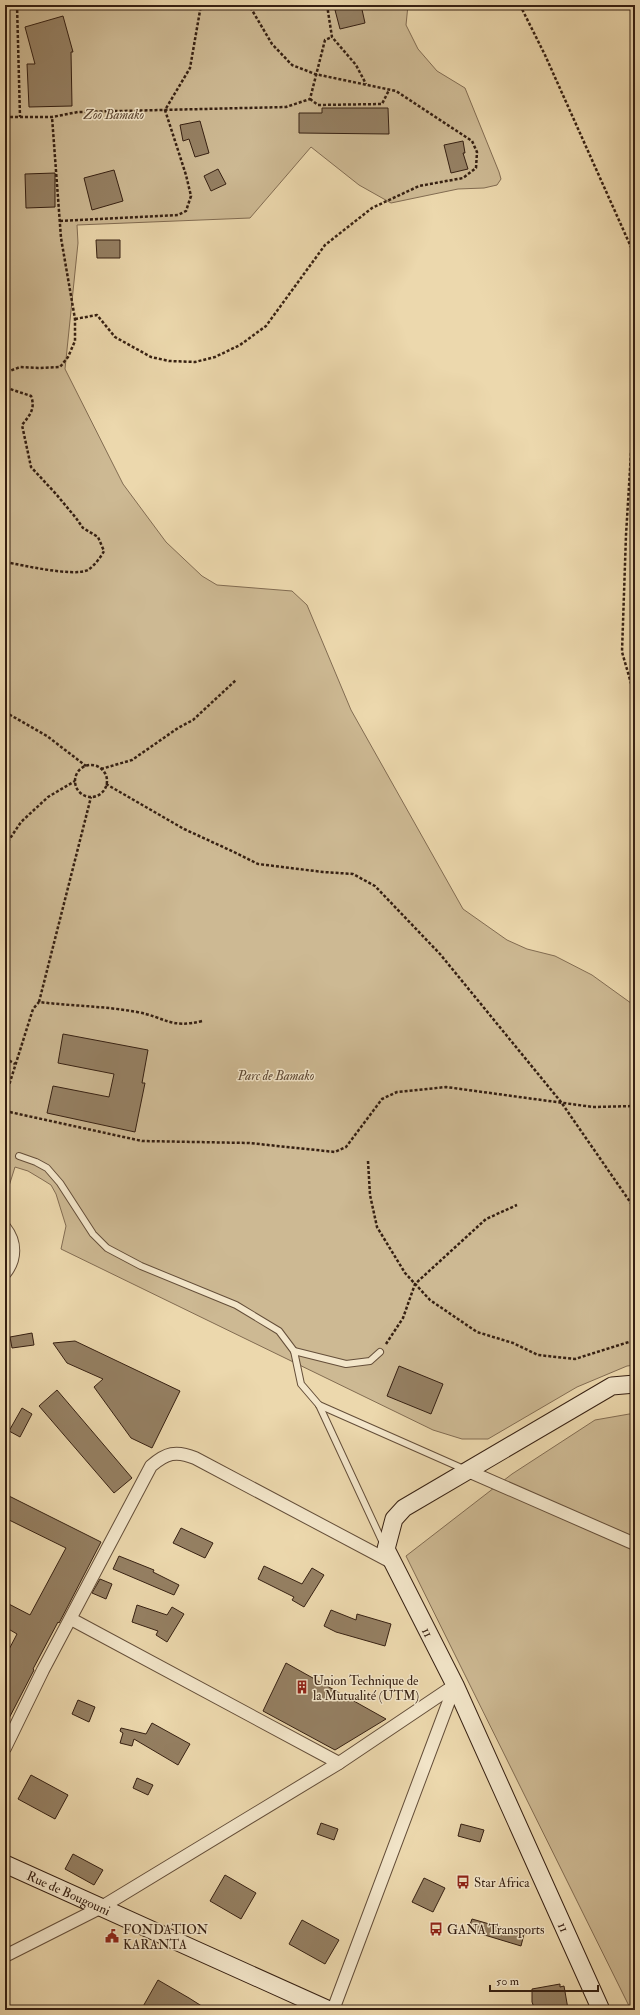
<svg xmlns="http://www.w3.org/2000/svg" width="640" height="2015" viewBox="0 0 640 2015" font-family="'IM FELL Double Pica',serif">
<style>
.green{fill:#cdb993;stroke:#826c52}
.building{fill:#958063;stroke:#362012}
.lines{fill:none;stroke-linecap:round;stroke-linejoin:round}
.lane-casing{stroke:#644e39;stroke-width:8}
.street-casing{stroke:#644e39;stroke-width:14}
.secondary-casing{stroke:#362012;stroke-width:19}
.path{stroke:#362012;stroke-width:2.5;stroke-dasharray:3 2;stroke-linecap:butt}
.lane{stroke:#f3e6ca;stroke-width:6}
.street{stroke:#f3e6ca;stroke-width:12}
.secondary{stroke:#f3e6ca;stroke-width:17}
.labels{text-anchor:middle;stroke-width:3;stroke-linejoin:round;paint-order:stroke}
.park-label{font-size:13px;font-style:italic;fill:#5c4632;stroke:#f3e6ca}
.street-label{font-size:13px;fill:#362012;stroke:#f3e6ca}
.poi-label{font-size:13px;fill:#362012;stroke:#f3e6ca;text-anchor:start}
</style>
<rect width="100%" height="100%" fill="#ecd8ad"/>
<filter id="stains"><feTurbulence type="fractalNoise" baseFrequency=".005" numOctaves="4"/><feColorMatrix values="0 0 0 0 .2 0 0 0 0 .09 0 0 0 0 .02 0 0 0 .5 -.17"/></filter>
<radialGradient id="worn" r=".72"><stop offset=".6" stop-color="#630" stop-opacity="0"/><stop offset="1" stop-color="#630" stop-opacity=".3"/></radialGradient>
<g class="green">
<path d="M5 5H408L406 25 418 49 437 71 465 88 499 172 501 179 497 185 484 188 458 189 391 203 359 185 311 147 250 218 77 225 78 243 65 369 123 484 166 542 202 576 217 585 292 591 307 605 351 710 463 909 507 940 527 949 555 956 592 975 635 1006V1365L627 1366 577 1387 488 1439H462L433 1430 61 1249 66 1226 56 1194 51 1185 43 1180 28 1171 15 1167 9 1186 5 1185Z"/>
<path d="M635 1413V2010H631L406 1556 512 1474 595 1420Z"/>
</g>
<g class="building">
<path d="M356 5H361L365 23 340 29 335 10Z"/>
<path d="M63 16 73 52H71L72 106 29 107 27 64H35L25 27Z"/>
<path d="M322 108H388L389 134 299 133V113H322Z"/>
<path d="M200 121 209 153 195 157 189 139 183 141 180 125Z"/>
<path d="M463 141 465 153H463L468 169 451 173 444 145Z"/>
<path d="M218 169 226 184 211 191 204 176Z"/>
<path d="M114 170 123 201 92 210 84 178Z"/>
<path d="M55 173V207L26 208 25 174Z"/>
<path d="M96 240H120V258H97Z"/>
<path d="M63 1034 148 1050 142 1083H145L135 1132 47 1113 53 1086 109 1097 114 1074 58 1063Z"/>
<path d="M32 1333 34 1345 12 1348 10 1337Z"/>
<path d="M75 1341 180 1391 152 1448 131 1438 94 1387 103 1379 67 1363 53 1343Z"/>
<path d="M399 1366 443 1384 431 1414 387 1396Z"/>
<path d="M57 1390 132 1478 114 1493 39 1406Z"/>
<path d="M22 1408 32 1414 20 1437 9 1431Z"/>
<path d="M5 1494 101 1542 69 1604 59 1623 58 1622 33 1669 34 1670 5 1726V1657L17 1634 5 1627V1602L30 1615 66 1548 5 1518Z"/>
<path d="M181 1528 213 1543 205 1558 173 1543Z"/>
<path d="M119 1556 154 1570 153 1572 179 1585 174 1595 113 1569Z"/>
<path d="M264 1566 302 1584 312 1568 324 1575 304 1607 292 1600 294 1597 258 1579Z"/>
<path d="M100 1579 112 1584 106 1599 92 1593Z"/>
<path d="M137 1605 167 1615 172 1607 184 1614 167 1642 156 1635 158 1631 132 1622Z"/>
<path d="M331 1610 356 1620 357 1614 391 1624 385 1646 336 1632 324 1626Z"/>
<path d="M286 1663 386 1719 335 1750 263 1711Z"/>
<path d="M78 1700 95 1707 89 1722 72 1714Z"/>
<path d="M152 1723 190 1744 178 1765 134 1739 132 1746 120 1743 123 1733 120 1731 121 1728 146 1734Z"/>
<path d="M31 1775 68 1795 55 1819 18 1799Z"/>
<path d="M137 1778 153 1785 148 1795 133 1788Z"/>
<path d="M321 1823 338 1829 334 1840 317 1834Z"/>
<path d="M461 1824 484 1830 480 1842 458 1836Z"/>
<path d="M73 1854 103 1870 94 1885 65 1869Z"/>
<path d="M225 1875 256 1893 241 1919 210 1901Z"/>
<path d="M424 1878 445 1888 433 1912 412 1902Z"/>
<path d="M472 1919 524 1934 521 1946 468 1930Z"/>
<path d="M302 1920 339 1940 325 1964 289 1944Z"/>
<path d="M158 1980 189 1998 208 2010H141Z"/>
<path d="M560 1984V1987L564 1986 568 2009 535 2010 532 2002V1989Z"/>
</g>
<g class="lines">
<g class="lane-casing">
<g id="lane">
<path d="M19 1156 36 1162 47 1168 60 1183 93 1234 107 1248 141 1266 236 1305 279 1331 294 1351 301 1384 319 1405 383 1543"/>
<path d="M294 1351 346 1364 370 1361 380 1352"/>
<path d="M319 1405 466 1470"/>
</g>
</g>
<g class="street-casing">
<g id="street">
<path d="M5 1228C16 1242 16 1259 5 1273"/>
<path d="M468 1471 635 1544"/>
<path d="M71 1619 339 1763"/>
<path d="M5 1748 43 1670 151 1466C166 1453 176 1450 195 1458L393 1563"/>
<path d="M5 1956 100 1908 339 1763 455 1685"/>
<path d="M333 2010 455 1685"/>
</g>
</g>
<g class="secondary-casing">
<g id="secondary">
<path id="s1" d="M5 1864 329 2010"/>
<path d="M601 2010 455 1685 386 1549 394 1519 404 1508 612 1386 635 1384"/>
</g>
</g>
<g class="path">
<path d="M17 5 20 117"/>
<path d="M327 5 332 37 356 65 366 84"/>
<path d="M520 5 545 55 635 256"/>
<path d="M310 99 318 105 382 104 389 90"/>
<path d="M5 117H52L78 112 286 107 310 99 325 40 332 37"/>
<path d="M60 221 178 215 186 211 191 196 186 175 165 110 190 68 201 5"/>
<path d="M75 319 97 315 115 337 151 357 169 361 195 362 215 357 240 345 266 326 325 245 372 208 419 186 463 178 476 168 477 152 472 141 396 91 315 74 292 65 272 44 249 5"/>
<path d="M5 377 7 372 20 367 38 368 60 367 68 357 75 341V319L61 238 52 117"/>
<path d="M5 381 10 389 31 396C36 409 29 416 22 425L31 467 56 494 76 518 83 528 98 537 104 551C101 557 94 566 88 570 73 577 22 565 5 562"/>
<path d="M635 388 626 535 622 652 635 697"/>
<path d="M5 712 47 736 86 766"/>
<circle cx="91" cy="781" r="16"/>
<path d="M101 769 132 760 178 728 193 720 236 680"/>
<path d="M106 784 184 829 234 852 258 864 323 872 353 874 375 886 440 954 561 1102 635 1209"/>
<path d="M5 846 21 822 48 797 75 781"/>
<path d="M39 1002 91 797"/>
<path d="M5 1058 15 1064"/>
<path d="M5 1098 33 1009 39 1002C71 1006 105 1006 137 1012 165 1017 170 1029 202 1021"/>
<path d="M5 1111 142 1141 249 1143 335 1152 346 1147 382 1099 397 1092 446 1087 593 1107 635 1106"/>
<path d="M368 1161 370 1195 377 1227 405 1273 430 1300 477 1332 513 1343 538 1355 575 1359 635 1340"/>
<path d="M386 1344 403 1318 415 1284 486 1219 517 1205"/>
</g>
<use href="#lane" class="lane"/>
<use href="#street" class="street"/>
<use href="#secondary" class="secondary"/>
</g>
<defs>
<g id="building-bare" transform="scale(1.08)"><path d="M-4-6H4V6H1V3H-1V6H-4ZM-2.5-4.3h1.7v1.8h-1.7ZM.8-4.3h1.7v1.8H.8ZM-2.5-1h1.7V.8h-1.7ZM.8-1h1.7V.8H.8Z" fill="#8f2418" stroke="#f3e6ca" stroke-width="2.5" paint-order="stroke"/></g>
<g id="bus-bare" transform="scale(1.08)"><path d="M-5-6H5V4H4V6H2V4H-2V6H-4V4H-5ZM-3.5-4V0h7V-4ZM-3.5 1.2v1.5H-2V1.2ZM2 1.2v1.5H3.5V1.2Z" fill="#8f2418" stroke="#f3e6ca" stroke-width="2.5" paint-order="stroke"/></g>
<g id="civic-bare" transform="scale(1.08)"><path d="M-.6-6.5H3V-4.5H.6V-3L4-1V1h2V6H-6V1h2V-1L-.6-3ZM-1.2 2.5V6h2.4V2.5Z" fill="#8f2418" stroke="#f3e6ca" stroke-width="2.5" paint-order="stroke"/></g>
</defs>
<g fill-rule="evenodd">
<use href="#building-bare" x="302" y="1687"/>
<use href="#bus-bare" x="463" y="1882"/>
<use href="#bus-bare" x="436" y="1929"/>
<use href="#civic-bare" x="112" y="1936"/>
</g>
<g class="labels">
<g class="park-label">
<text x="114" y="119">Zoo Bamako</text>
<text x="276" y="1080">Parc de Bamako</text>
</g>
<g class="street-label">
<text transform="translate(428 1632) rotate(63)" y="5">11</text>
<text dy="5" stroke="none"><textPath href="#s1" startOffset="70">Rue de Bougouni</textPath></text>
<text transform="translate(564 1927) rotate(66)" y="5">11</text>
</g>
<g class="poi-label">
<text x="313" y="1685">Union Technique de<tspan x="313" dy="15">la Mutualité (UTM)</tspan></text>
<text x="474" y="1887">Star Africa</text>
<text x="123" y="1934">FONDATION<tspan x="123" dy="15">KARANTA</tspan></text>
<text x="447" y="1934">GANA Transports</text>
</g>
</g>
<rect width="640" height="2015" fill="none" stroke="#ecd8ad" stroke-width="20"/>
<rect x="6" y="6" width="628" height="2003" fill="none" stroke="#362012" stroke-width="2"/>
<rect x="10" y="10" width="620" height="1995" fill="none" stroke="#362012"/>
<path d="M490 1985v6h108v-6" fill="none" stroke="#362012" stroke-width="2"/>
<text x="496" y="1985" font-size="12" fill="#362012" stroke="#f3e6ca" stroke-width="3" paint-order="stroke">50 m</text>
<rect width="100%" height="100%" filter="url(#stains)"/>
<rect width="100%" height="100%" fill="url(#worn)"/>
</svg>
